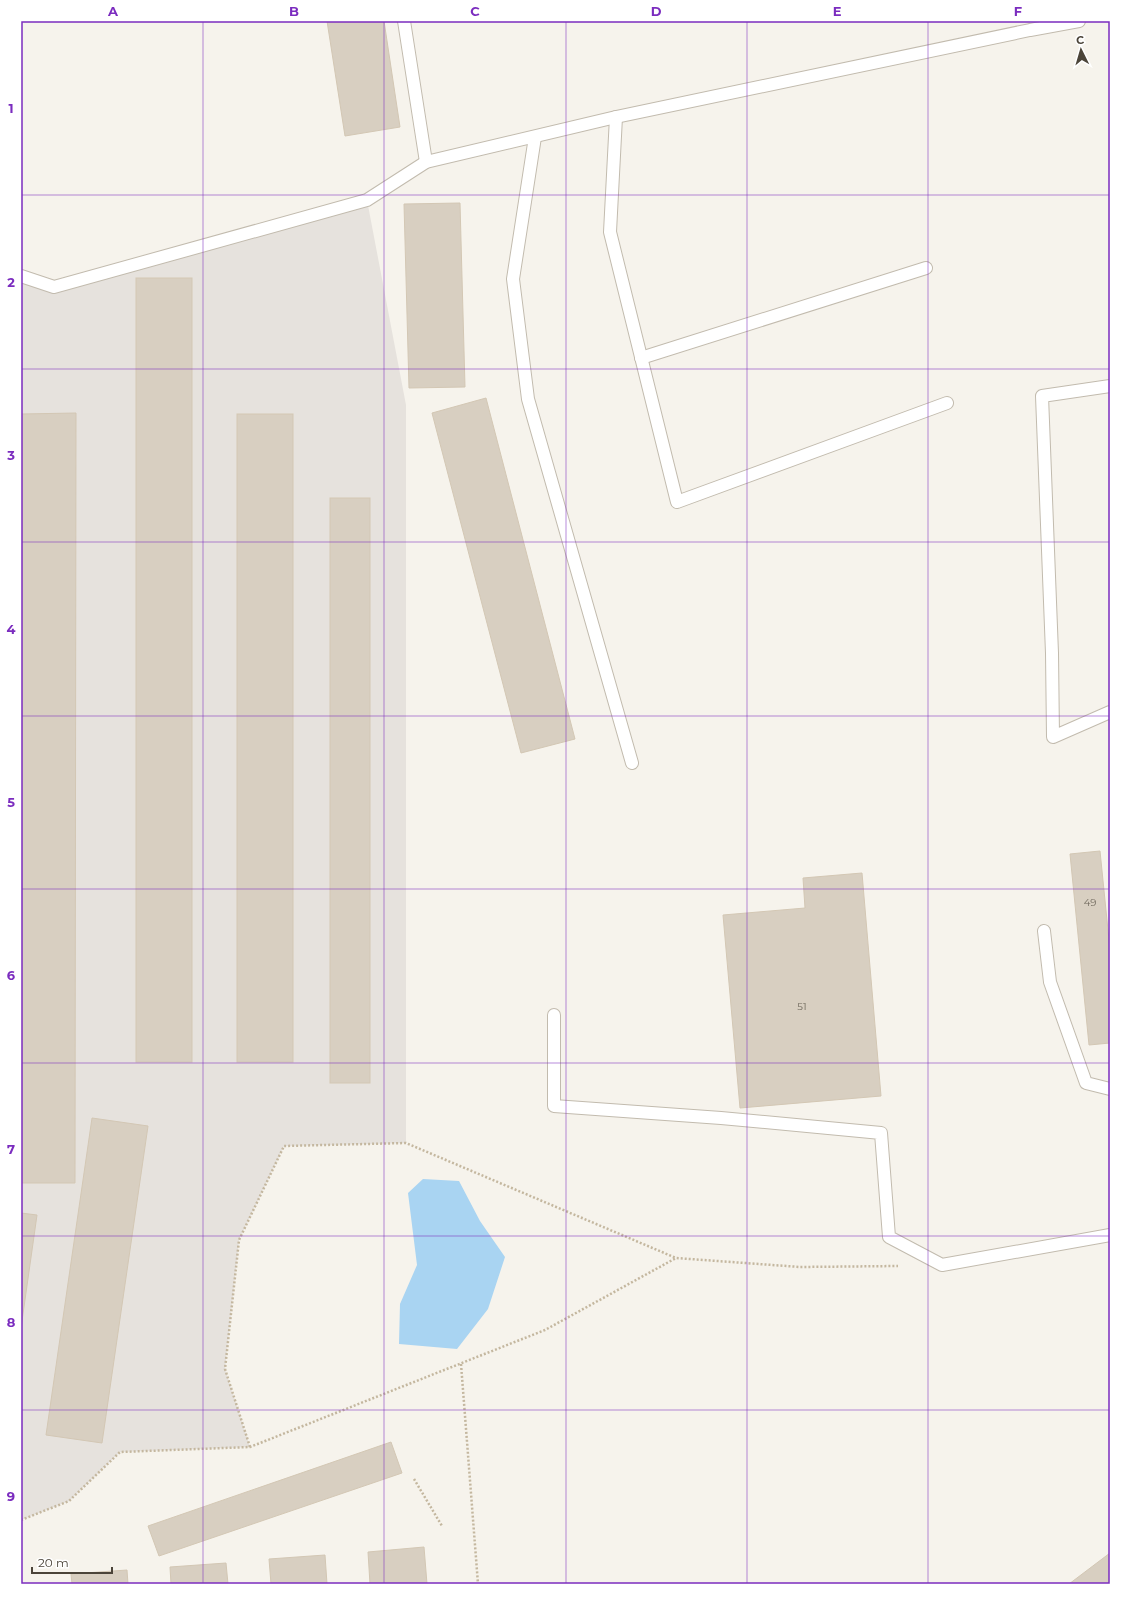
<svg xmlns="http://www.w3.org/2000/svg" width="1131" height="1605" viewBox="0 0 1131 1605" font-family="Montserrat,sans-serif">
<style>
.industrial{fill:#e6e2dd}
.water{fill:#a9d4f2}
.building{fill:#d8cfc1;stroke:#d3c7b4}
.lines{fill:none;stroke-linecap:round;stroke-linejoin:round}
.service-casing{stroke:#c2bbae;stroke-width:14}
.path{stroke:#c4b79f;stroke-width:2.5;stroke-dasharray:2 2;stroke-linecap:butt}
.service{stroke:#fff;stroke-width:12}
.grid{fill:none;stroke:#7b2cbf;stroke-width:1;stroke-opacity:0.55}
.labels{text-anchor:middle;stroke-width:4;stroke-linejoin:round;paint-order:stroke}
.number-label{font-size:10px;fill:#6e675b}
.neatline{fill:none;stroke:#7b2cbf;stroke-width:1.5}
.grid-label{font-size:13px;text-anchor:middle;font-weight:bold;fill:#7b2cbf}
</style>
<rect width="100%" height="100%" fill="#f6f3ec"/>
<path class="industrial" d="M367 200 406 405V1143L284 1146 239 1240 225 1369 250 1447 120 1452 69 1501 21 1520V276L54 287Z"/>
<path class="water" d="M423 1179 459 1181 480 1221 505 1257 488 1309 457 1349 399 1344 400 1304 417 1265 408 1193Z"/>
<g class="building">
<path d="M327 21H384L400 127 345 136Z"/>
<path d="M460 203 465 387 409 388 404 204Z"/>
<rect x="136" y="278" width="56" height="784"/>
<path d="M486 398 575 739 521 753 432 413Z"/>
<path d="M76 413 75 1183H21V414Z"/>
<rect x="237" y="414" width="56" height="648"/>
<rect x="330" y="498" width="40" height="585"/>
<path d="M1100 851 1110 950V1043L1089 1045 1070 854Z"/>
<path d="M862 873 881 1096 740 1108 723 915 805 908 803 878Z"/>
<path d="M92 1118 148 1126 102 1443 46 1435Z"/>
<path d="M21 1213 37 1215 21 1328Z"/>
<path d="M391 1442 402 1473 159 1556 148 1526Z"/>
<path d="M424 1547 427 1584H370L368 1552Z"/>
<path d="M1110 1553V1584H1069Z"/>
<path d="M325 1555 327 1584H271L269 1559Z"/>
<path d="M226 1563 228 1584H171L170 1567Z"/>
<path d="M127 1570 128 1584H72L71 1574Z"/>
</g>
<g class="lines">
<g class="service-casing">
<g id="service">
<path d="M404 21 426 162"/>
<path d="M616 117 610 232 677 502 947 403"/>
<path d="M535 137 513 279 528 399 632 763"/>
<path d="M21 276 54 287 367 200 426 162 616 117 1030 30 1079 21"/>
<path d="M641 358 926 268"/>
<path d="M1110 386 1042 396 1052 653 1053 737 1110 712"/>
<path d="M1044 931 1050 982 1086 1083 1110 1089"/>
<path d="M554 1015V1106L721 1118 881 1133 889 1237 942 1265 1110 1235"/>
</g>
</g>
<g class="path">
<path d="M461 1364 478 1584"/>
<path d="M250 1447 225 1369 239 1240 284 1146 406 1143 676 1258"/>
<path d="M414 1479 442 1526"/>
<path d="M21 1520 69 1501 120 1452 250 1447 545 1330 676 1258 800 1267 898 1266"/>
</g>
<use href="#service" class="service"/>
</g>
<path class="grid" d="M203 21V1584M384 21V1584M566 21V1584M747 21V1584M928 21V1584M21 195H1110M21 369H1110M21 542H1110M21 716H1110M21 889H1110M21 1063H1110M21 1236H1110M21 1410H1110"/>
<g class="labels">
<g class="number-label">
<text x="1090" y="906">49</text>
<text x="802" y="1010">51</text>
</g>
</g>
<rect width="1131" height="1605" fill="none" stroke="#ffffff" stroke-width="44"/>
<g transform="translate(1081 50) rotate(355)" stroke="#ffffff" stroke-width="3" paint-order="stroke">
<path d="M0-3L7 15L0 10L-7 15Z" fill="#4b4439"/>
<text y="-6" font-size="11" font-weight="bold" text-anchor="middle" fill="#4b4439">С</text>
</g>
<path d="M32 1567v6h80v-6" fill="none" stroke="#4b4439" stroke-width="2"/>
<text x="38" y="1567" font-size="12" fill="#4b4439" stroke="#ffffff" stroke-width="3" paint-order="stroke">20 m</text>
<rect x="22" y="22" width="1087" height="1561" class="neatline"/>
<g class="grid-label">
<text x="113" y="16">A</text>
<text x="294" y="16">B</text>
<text x="475" y="16">C</text>
<text x="656" y="16">D</text>
<text x="837" y="16">E</text>
<text x="1018" y="16">F</text>
<text x="11" y="113">1</text>
<text x="11" y="287">2</text>
<text x="11" y="460">3</text>
<text x="11" y="634">4</text>
<text x="11" y="807">5</text>
<text x="11" y="980">6</text>
<text x="11" y="1154">7</text>
<text x="11" y="1327">8</text>
<text x="11" y="1501">9</text>
</g>
</svg>
